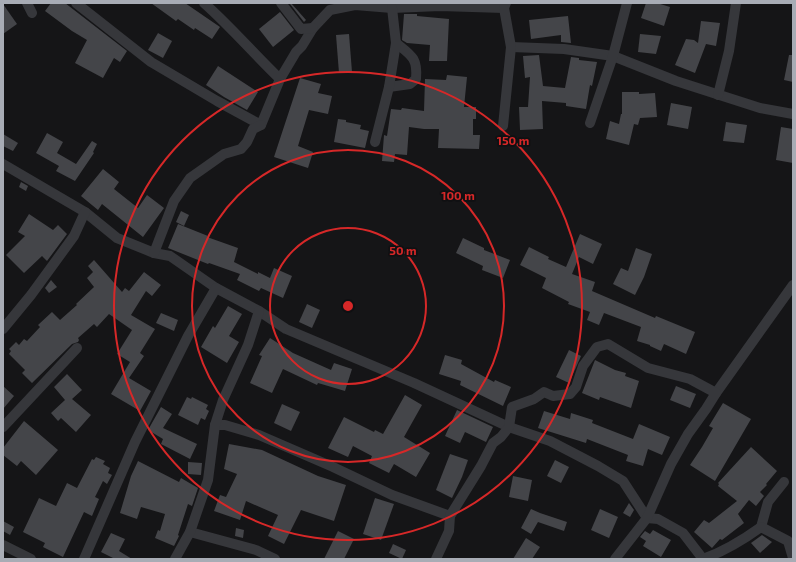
<svg xmlns="http://www.w3.org/2000/svg" width="796" height="562" viewBox="0 0 796 562" font-family="'Exo 2',sans-serif">
<style>
.building{fill:#444549}
.lines{fill:none;stroke-linecap:round;stroke-linejoin:round}
.minor{stroke:#36373b;stroke-width:10}
.ring{fill:none;stroke:#d62828;stroke-width:2}
.centre{fill:#d62828;stroke:#101012;stroke-width:2}
.ring-label{font-size:12px;text-anchor:middle;font-weight:bold;fill:#d62828;stroke:#101012;stroke-width:3.5;stroke-linejoin:round;paint-order:stroke}
</style>
<rect width="100%" height="100%" fill="#151517"/>
<g class="building">
<path d="M51 3H65L127 51 120 62 114 58 103 78 75 63 87 40 72 31 45 11Z"/>
<path d="M151 3H185L220 27 212 39 195 28 194 30 178 19 176 21Z"/>
<path d="M291 3 306 20 304 22 290 4Z"/>
<path d="M646 3H657L670 7 664 26 641 18Z"/>
<path d="M3 4 17 24 3 34Z"/>
<path d="M280 12 294 30 273 47 259 29Z"/>
<path d="M404 14H417V16L449 19 447 61H429L430 45 407 43 402 40Z"/>
<path d="M568 16 571 43 561 42V35L531 39 529 20Z"/>
<path d="M701 21 720 23 716 46 706 44 695 73 675 65 686 39 694 40 698 43Z"/>
<path d="M158 33 172 41 163 58 148 50Z"/>
<path d="M349 34 352 72 339 73 336 35Z"/>
<path d="M640 34 661 36 656 54 638 52Z"/>
<path d="M539 55 543 86 565 88 571 57 579 58V60L597 62 592 86 590 85 586 109 566 106V103L542 101 543 129 520 130 519 107H528L530 77 525 78 523 56Z"/>
<path d="M789 55H793V82L784 80Z"/>
<path d="M218 66 258 92 247 110 224 97 206 85Z"/>
<path d="M447 75 467 77 464 107H476V119H473V135H480L479 149 438 148 439 129H424L409 127 407 155 395 154 394 162 382 161 384 135 387 136 391 109 401 110 402 108 424 111 425 79 446 80Z"/>
<path d="M300 78 321 84 318 93 332 96 328 114 309 110 298 146 313 152 308 168 274 157Z"/>
<path d="M622 92H639V94L655 93 657 117 640 118 638 125 634 124 629 145 606 139 610 121 619 124 621 114H622Z"/>
<path d="M671 103 692 107 688 129 667 125Z"/>
<path d="M338 119 346 120V122L361 125 360 129 369 131 365 148 334 142Z"/>
<path d="M726 122 747 125 744 143 723 141Z"/>
<path d="M781 127 793 129V163L776 160Z"/>
<path d="M47 133 63 142 57 153 76 164 92 141 97 144 93 152 94 153 75 181 56 171 59 166 36 153Z"/>
<path d="M3 134 18 143 13 151 3 146Z"/>
<path d="M103 169 119 182 114 189 138 208 147 195 164 208 143 237 102 204 98 210 81 196Z"/>
<path d="M21 182 28 186 26 191 19 187Z"/>
<path d="M181 211 189 215 184 226 176 222Z"/>
<path d="M29 214 53 230 58 225 67 234 47 261 42 256 24 273 6 255 25 236 18 232Z"/>
<path d="M178 224 208 236 207 237 238 248 234 262 258 274V272L270 278 274 268 292 276 283 298 261 288 259 291 237 280 240 274 209 263 208 264 168 248Z"/>
<path d="M580 234 602 244 593 264 579 257 572 274 595 282 592 291 655 318 656 316 695 332 686 354 664 344 661 351 650 346V345L637 341 641 327 604 313 599 325 587 320 590 312 568 304 569 302 542 288 546 278 520 265 529 247 549 257 548 259 566 267Z"/>
<path d="M463 238 484 248V250L510 260 503 278 482 270 483 266 456 253Z"/>
<path d="M636 248 652 254 644 277 635 295 613 284 621 268 628 271Z"/>
<path d="M94 260 122 292 125 288 129 291 144 272 161 285 152 296 146 291 131 315 155 329 140 353 144 356 129 378 151 391 140 411 111 394 130 362 117 354 132 330 109 314 97 327 94 324 78 338 79 340 78 342 72 344 32 383 22 373 25 370 9 354 11 351 9 349 16 342 19 345 24 339 27 341 40 327 38 325 52 312 60 320 77 305 76 304 94 287 87 278 93 272 88 266Z"/>
<path d="M51 280 57 287 49 293 45 288Z"/>
<path d="M307 304 320 310 312 328 299 322Z"/>
<path d="M228 306 242 314 229 336 239 342 227 363 201 347 213 326 215 328Z"/>
<path d="M161 313 178 320 174 331 156 323Z"/>
<path d="M270 338 293 353 331 370 334 363 352 369 345 391 318 383 317 385 283 369 272 393 250 383 262 356 259 355Z"/>
<path d="M569 350 581 356 569 383 556 377Z"/>
<path d="M445 355 462 360 461 364 494 382 495 380 511 387 503 406 460 385 461 381 439 374Z"/>
<path d="M595 360 615 370 626 373 625 376 639 381 631 408 600 397 599 400 582 393Z"/>
<path d="M67 374 82 390 72 399 91 415 76 432 61 418 58 421 51 413 65 400 54 387Z"/>
<path d="M3 386 14 396 3 409Z"/>
<path d="M676 386 696 394 690 408 670 400Z"/>
<path d="M405 395 422 405 404 437 430 453 416 477 394 464 389 473 369 463 372 456 353 446 348 457 328 448 344 417 374 432 375 430 383 434Z"/>
<path d="M187 397 191 399 192 397 208 405 206 409 209 411 205 420 201 418 198 425 178 415Z"/>
<path d="M723 403 751 419 715 481 690 465 702 447 713 428 709 426Z"/>
<path d="M282 404 300 412 291 431 274 423Z"/>
<path d="M161 407 172 414 163 428 197 444 190 459 161 444 163 439 148 430Z"/>
<path d="M457 410 493 427 486 442 465 432 460 443 445 436Z"/>
<path d="M544 411 570 419 571 413 593 420 592 423 633 439 639 424 670 437 662 455 648 449 643 466 626 461 628 455 587 439 586 443 538 428Z"/>
<path d="M24 421 58 450 36 475 21 461 17 466 3 455V448Z"/>
<path d="M229 444 262 450 318 476 346 485 334 521 301 510 284 544 268 536 278 515 246 501 240 520 214 511 220 495 226 497 237 474 224 469Z"/>
<path d="M751 447 777 471 766 484 767 485 760 492 764 496 756 506 749 500 738 514 744 523 722 540 720 539 712 548 694 532 704 520 709 523 737 501 718 486 719 484 718 483Z"/>
<path d="M450 454 468 460 462 477 452 498 436 490Z"/>
<path d="M96 457 105 461 103 464 110 468 108 473 112 475 107 484 103 481 95 497 99 499 92 516 84 512 63 557 43 547 45 543 23 532 39 498 56 506 67 483 77 488 92 459 94 460Z"/>
<path d="M555 460 569 467 561 483 547 476Z"/>
<path d="M138 461 179 482 181 478 198 488 192 506 188 504 178 535 179 536 174 546 155 538 158 530 160 531 165 514 141 507 137 519 120 513 131 476Z"/>
<path d="M188 462 202 463 201 475 188 474Z"/>
<path d="M513 476 532 480 528 501 509 497Z"/>
<path d="M375 498 394 504 381 540 363 534Z"/>
<path d="M629 503 634 510 630 517 623 513Z"/>
<path d="M531 509 540 513 567 522 564 531 538 522 531 534 521 528Z"/>
<path d="M600 509 618 517 609 538 591 530Z"/>
<path d="M3 521 14 527 10 535 3 531Z"/>
<path d="M236 528 244 530 243 538 235 536Z"/>
<path d="M653 530 671 540 661 557 643 546 646 541 640 537 645 531 650 534Z"/>
<path d="M338 531 354 539 344 559H324Z"/>
<path d="M111 533 125 539 119 551 132 559H115L101 552Z"/>
<path d="M762 535 772 542 760 553 751 543Z"/>
<path d="M526 538 540 547 532 559H513Z"/>
<path d="M393 544 406 550 402 559 389 553Z"/>
</g>
<g class="lines">
<g class="minor">
<path d="M27 3 32 13"/>
<path d="M76 3 151 62 217 101 261 125 280 79 296 52 302 46 313 28 330 10 355 5 392 8 440 6 504 8"/>
<path d="M204 3C231 27 254 54 280 79"/>
<path d="M281 3 301 29 313 28"/>
<path d="M511 47 564 49 613 56 676 81 760 108 793 114"/>
<path d="M389 87 410 84 416 79C418 58 411 55 396 43"/>
<path d="M718 95 729 51 736 3"/>
<path d="M590 123 613 56 627 3"/>
<path d="M503 126 511 47 504 8 506 3"/>
<path d="M375 142 389 87 396 43 392 8"/>
<path d="M3 164 85 212 117 238 154 253 170 256 216 288 259 311 286 329 414 383 509 427 550 441 598 466 623 481 647 518"/>
<path d="M154 253 174 201 190 178 224 154 241 149 247 142 253 129 261 125"/>
<path d="M3 329 31 295 74 236 85 212"/>
<path d="M716 393 793 285"/>
<path d="M215 425H225L259 435 333 467 392 495 450 516"/>
<path d="M3 427 77 348"/>
<path d="M647 518 658 519 683 533 703 559"/>
<path d="M761 527 768 502 784 482"/>
<path d="M190 532 256 550 275 559"/>
<path d="M3 545 31 559"/>
<path d="M84 559 135 442 188 336 216 288"/>
<path d="M175 559 190 532 208 480 215 425 223 400 248 345 259 311"/>
<path d="M436 559 449 531 450 516 481 466 493 443 501 437 509 427 512 407 534 399 544 392 553 396 570 394 576 387 583 366 597 347 608 344 648 368 690 379 716 393 706 409 688 434 671 464 647 518 615 559"/>
<path d="M703 559C725 551 743 540 761 527L788 541 793 558"/>
</g>
</g>
<g class="ring">
<circle cx="348" cy="306" r="78"/>
<circle cx="348" cy="306" r="156"/>
<circle cx="348" cy="306" r="234"/>
</g>
<circle cx="348" cy="306" r="6" class="centre"/>
<g class="ring-label">
<text x="513" y="145">150 m</text>
<text x="458" y="200">100 m</text>
<text x="403" y="255">50 m</text>
</g>
<rect width="796" height="562" fill="none" stroke="#a8acb5" stroke-width="8"/>
</svg>
